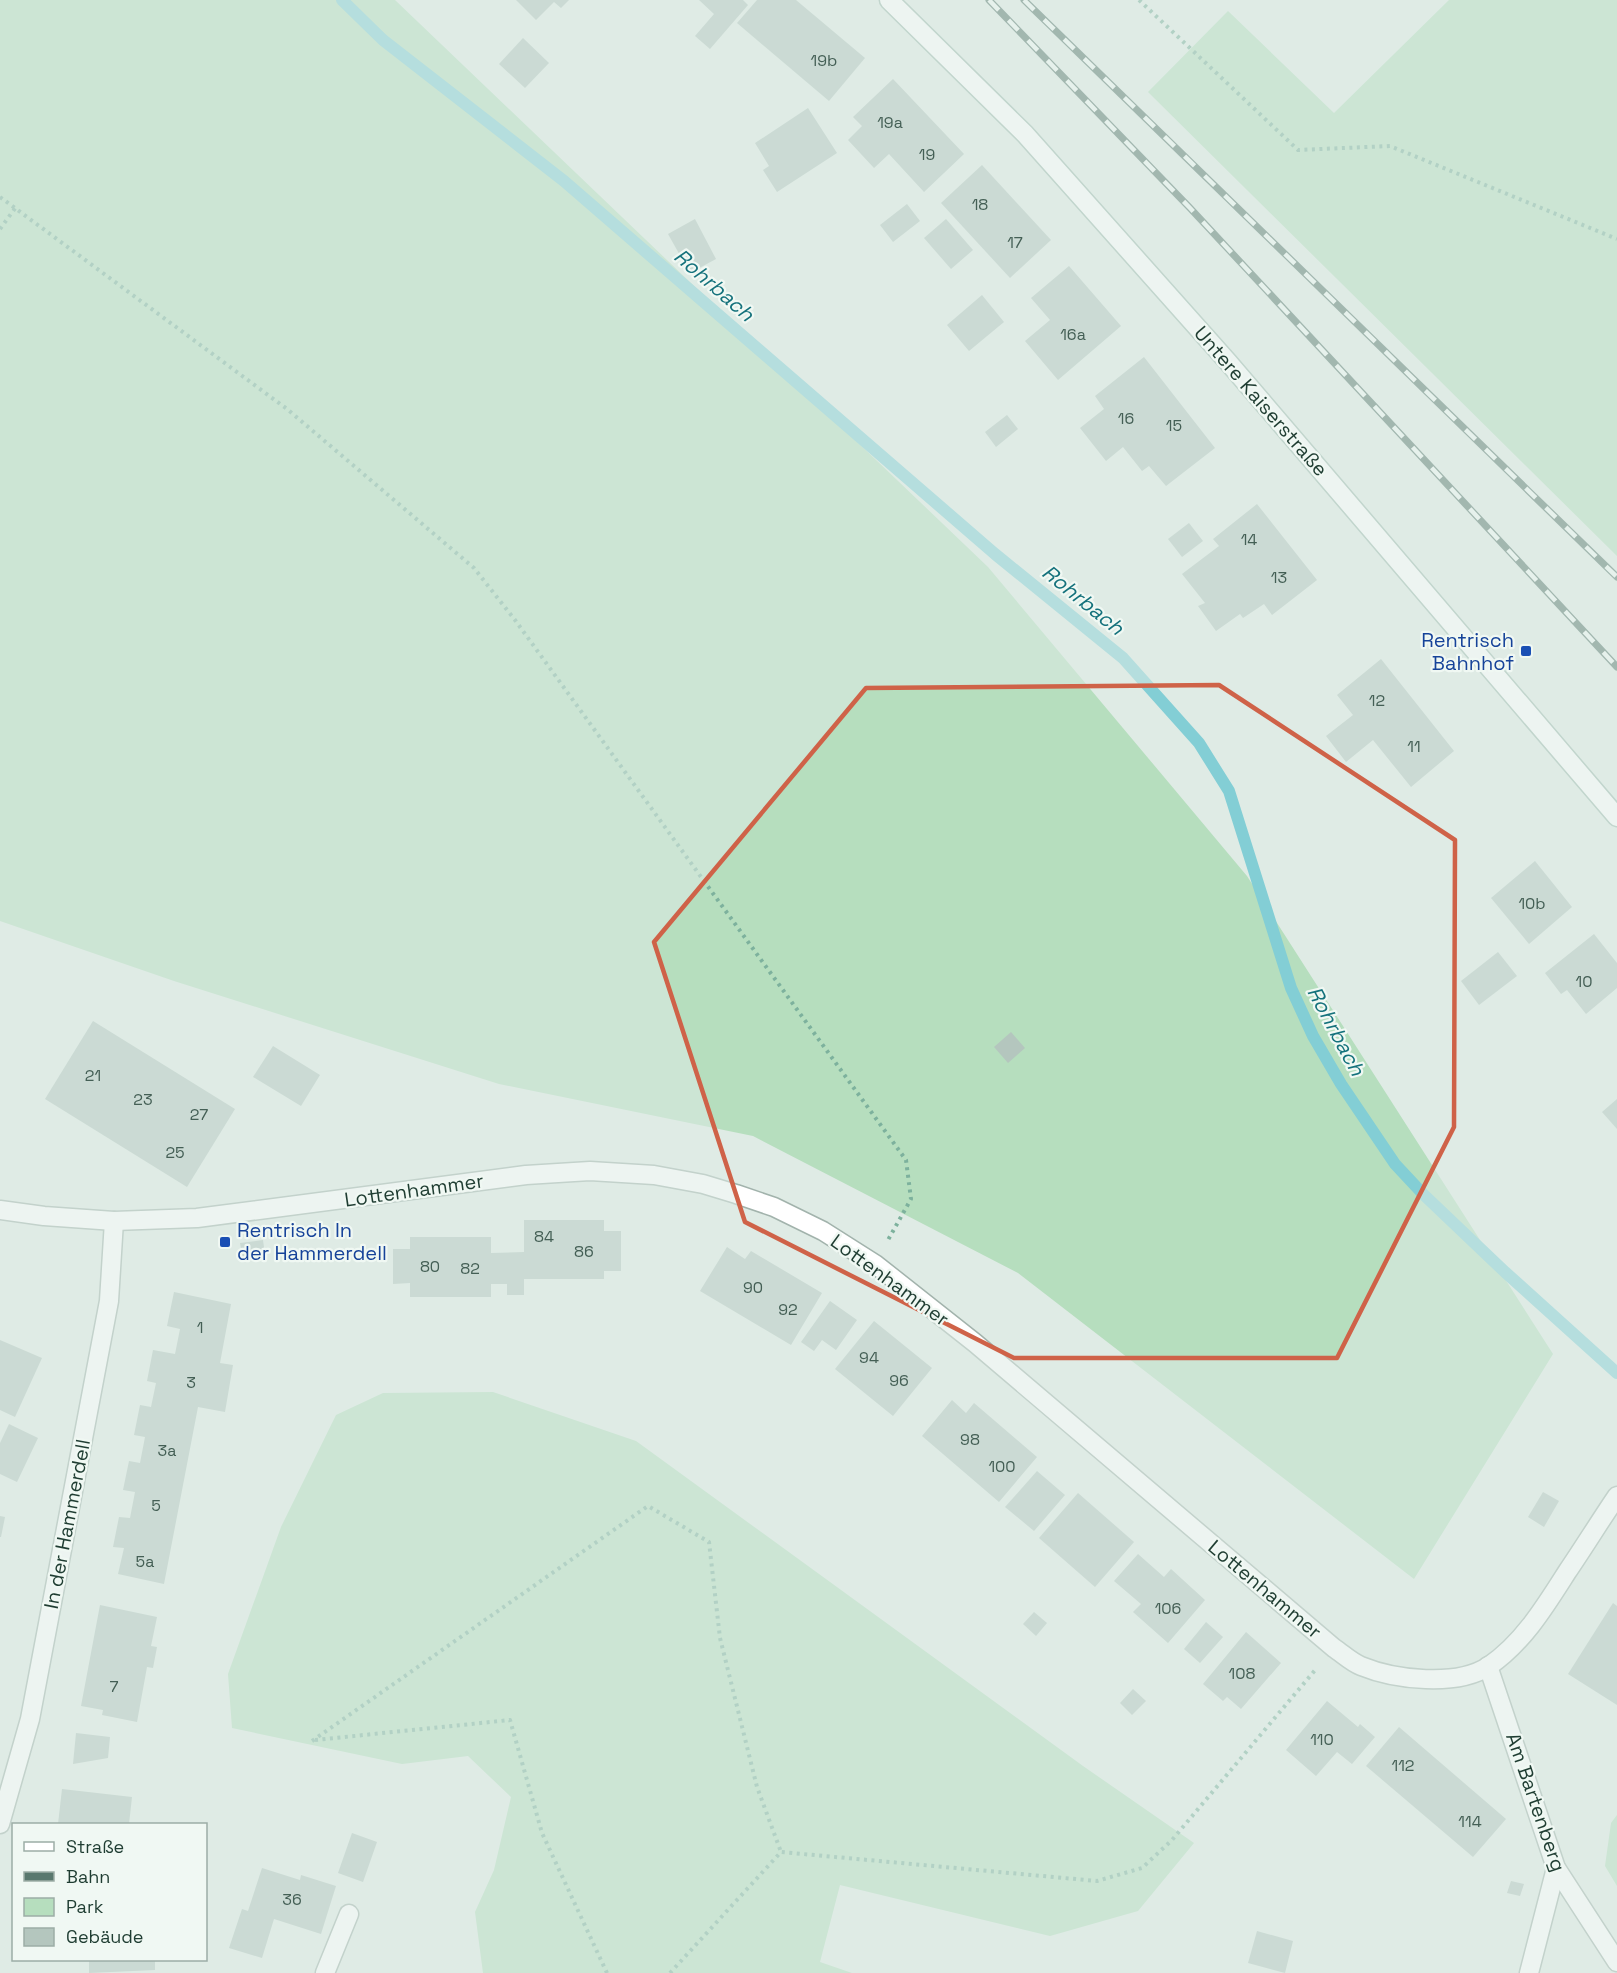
<svg xmlns="http://www.w3.org/2000/svg" width="1617" height="1973" viewBox="0 0 1617 1973" font-family="'Space Grotesk',sans-serif">
<style>
.green{fill:#b6debe}
.lines{fill:none;stroke-linecap:round;stroke-linejoin:round}
.stream{stroke:#83ced5;stroke-width:12}
.building{fill:#b4c6be}
.lane-casing{stroke:#a2b3ac;stroke-width:21}
.street-casing{stroke:#a2b3ac;stroke-width:21}
.secondary-casing{stroke:#9fbbaf;stroke-width:21}
.path{stroke:#7db19d;stroke-width:4;stroke-dasharray:3 4.5;stroke-linecap:butt}
.lane{stroke:#fff;stroke-width:18}
.street{stroke:#fff;stroke-width:18}
.secondary{stroke:#fff;stroke-width:18}
.rail-casing{stroke:#59786e;stroke-width:7}
.rail{stroke:#f0f8f3;stroke-width:4.5;stroke-dasharray:14;stroke-linecap:butt}
.marked{fill:none;stroke:#cf6248;stroke-width:4.5;stroke-linejoin:round}
.transit-dot{fill:#1a4fb4;stroke:#f0f8f3;stroke-width:2}
.labels{text-anchor:middle;stroke-width:4.5;stroke-linejoin:round;paint-order:stroke}
.number-label{font-size:16px;fill:#445f55}
.street-label{font-size:20px;fill:#1f3d32;stroke:#f0f8f3}
.transit-label{font-size:20px;fill:#164399;stroke:#f0f8f3;text-anchor:end}
.water-label{font-size:21px;font-style:italic;fill:#15727c;stroke:#f0f8f3}
</style>
<rect width="100%" height="100%" fill="#dfebe5"/>
<g class="green">
<path d="M0 0H395L988 567 1247 876 1553 1354 1414 1579 1018 1273 753 1136 499 1084 174 981 0 921Z"/>
<path d="M1449 0H1617V556L1148 92 1228 11 1334 113Z"/>
<path d="M493 1392 636 1441 1083 1766 1194 1843 1138 1911 1050 1936 840 1885 820 1962 852 1973H483L475 1912 494 1870 511 1797 468 1756 402 1764 232 1728 228 1674 281 1527 336 1415 383 1393Z"/>
<path d="M1617 1815V1886L1605 1866 1611 1823Z"/>
</g>
<g class="lines">
<path class="stream" d="M342 0 383 40 564 181 995 554 1123 658 1199 743 1229 791 1291 988 1313 1036 1341 1084 1395 1164 1423 1194 1505 1272 1617 1373"/>
</g>
<g class="building">
<path d="M516 0H569L561 8 554 2 536 20Z"/>
<path d="M699 0H743L748 5 710 49 695 36 714 14Z"/>
<path d="M757 0H796L865 58 829 101 737 23Z"/>
<path d="M523 38 549 63 525 88 499 64Z"/>
<path d="M893 79 964 154 924 192 889 154 874 168 848 140 862 126 853 117Z"/>
<path d="M808 108 837 153 777 192 763 170 769 166 755 143Z"/>
<path d="M982 165 1051 240 1010 278 941 203Z"/>
<path d="M907 204 920 221 893 242 880 225Z"/>
<path d="M695 219 716 259 690 273 668 234Z"/>
<path d="M946 219 973 250 951 269 924 238Z"/>
<path d="M1069 266 1121 326 1058 380 1025 341 1050 320 1031 298Z"/>
<path d="M982 295 1004 322 969 351 947 325Z"/>
<path d="M1144 357 1215 448 1166 486 1149 466 1142 471 1123 447 1106 461 1080 428 1104 409 1095 396Z"/>
<path d="M1007 415 1018 429 996 447 985 432Z"/>
<path d="M1257 504 1317 580 1272 615 1264 604 1243 618 1240 614 1216 631 1198 606 1205 603 1182 574 1219 546 1213 539Z"/>
<path d="M1189 523 1203 541 1182 557 1168 539Z"/>
<path d="M1381 659 1454 751 1411 787 1373 740 1346 762 1326 736 1353 715 1337 695Z"/>
<path d="M1535 861 1572 907 1529 944 1491 898Z"/>
<path d="M1594 934 1617 963V988L1586 1014 1567 990 1561 994 1545 973Z"/>
<path d="M1498 952 1517 976 1479 1005 1461 981Z"/>
<path d="M93 1021 235 1109 187 1187 45 1099Z"/>
<path d="M1011 1032 1025 1048 1008 1063 994 1047Z"/>
<path d="M273 1046 320 1075 301 1106 253 1077Z"/>
<path d="M1617 1099V1129L1602 1112Z"/>
<path d="M524 1220H604V1231H621V1271H604V1279H524V1295H507V1284H491V1297H410V1283L393 1284V1249H410V1237H491V1253L524 1252Z"/>
<path d="M263 1240 265 1255 243 1259 240 1243Z"/>
<path d="M727 1247 745 1259 751 1251 822 1293 791 1345 700 1291Z"/>
<path d="M174 1292 231 1304 220 1363 233 1365 225 1412 198 1407 164 1584 118 1574 124 1548 113 1547 119 1517 130 1518 135 1492 123 1490 129 1461 140 1463 145 1437 134 1435 140 1405 151 1407 156 1383 147 1381 153 1350 175 1354 180 1329 167 1326Z"/>
<path d="M830 1301 857 1320 836 1350 822 1340 814 1351 801 1342Z"/>
<path d="M874 1321 932 1368 893 1416 835 1369Z"/>
<path d="M0 1340 42 1358 15 1417 0 1410Z"/>
<path d="M952 1400 966 1413 974 1403 1037 1457 999 1502 922 1436Z"/>
<path d="M9 1424 38 1438 17 1482 0 1474V1443Z"/>
<path d="M1037 1471 1065 1495 1034 1531 1005 1507Z"/>
<path d="M1543 1492 1559 1501 1544 1527 1528 1517Z"/>
<path d="M1078 1493 1134 1542 1095 1587 1039 1538Z"/>
<path d="M0 1516 5 1517 1 1537H0Z"/>
<path d="M1138 1554 1164 1577 1171 1569 1205 1600 1168 1643 1133 1612 1141 1604 1114 1581Z"/>
<path d="M1613 1603 1617 1606V1705L1568 1674Z"/>
<path d="M100 1605 157 1617 151 1646 157 1647 153 1668 147 1667 137 1722 102 1715 103 1710 81 1706Z"/>
<path d="M1034 1612 1047 1623 1036 1636 1023 1624Z"/>
<path d="M1206 1622 1223 1637 1200 1663 1184 1649Z"/>
<path d="M1246 1632 1281 1663 1241 1709 1227 1697 1223 1701 1203 1684Z"/>
<path d="M1133 1689 1146 1701 1132 1715 1120 1703Z"/>
<path d="M1327 1701 1358 1727 1360 1724 1375 1737 1352 1764 1337 1752 1316 1776 1286 1750Z"/>
<path d="M1399 1727 1506 1819 1473 1857 1366 1766Z"/>
<path d="M76 1733 110 1737 108 1758 73 1764Z"/>
<path d="M62 1789 132 1797 129 1824H58Z"/>
<path d="M352 1833 377 1842 363 1882 338 1873Z"/>
<path d="M262 1868 300 1880 301 1875 336 1886 321 1934 274 1919 262 1958 229 1948 242 1909 248 1911Z"/>
<path d="M1511 1881 1524 1884 1520 1896 1507 1893Z"/>
<path d="M1257 1931 1293 1941 1285 1973 1248 1963Z"/>
<path d="M89 1960H155V1970L89 1973Z"/>
</g>
<g class="lines">
<g class="lane-casing">
<path id="lane" d="M325 1973 349 1914"/>
</g>
<g class="street-casing">
<g id="street">
<path d="M0 1210 44 1216 114 1221 197 1218 526 1175 590 1171 654 1175 703 1184 736 1194 774 1207 823 1231 875 1264 975 1343 1334 1648C1343 1654 1351 1662 1361 1666 1395 1680 1457 1687 1489 1666 1523 1643 1546 1605 1567 1572 1584 1547 1600 1521 1617 1496"/>
<path d="M1488 1666 1556 1868 1617 1962"/>
<path d="M0 1824 30 1719 109 1301 114 1221"/>
<path d="M1529 1973 1556 1868"/>
</g>
</g>
<g class="secondary-casing">
<path id="secondary" d="M889 0 1025 134 1228 362 1617 817"/>
</g>
<g class="path">
<path d="M1139 0 1298 150 1390 146 1617 239"/>
<path d="M0 197 287 409 474 568 515 620 906 1160 911 1199 888 1240"/>
<path d="M0 229 16 207"/>
<path d="M315 1740 510 1720 542 1833 607 1973"/>
<path d="M312 1741 648 1506 709 1542 720 1638 757 1787 781 1852"/>
<path d="M670 1973 781 1852 1097 1881 1142 1868 1172 1840 1316 1669"/>
</g>
<use href="#lane" class="lane"/>
<use href="#street" class="street"/>
<use href="#secondary" class="secondary"/>
<g class="rail-casing">
<g id="rail">
<path d="M989 0 1190 208 1617 667"/>
<path d="M1024 0 1617 577"/>
</g>
</g>
<use href="#rail" class="rail"/>
</g>
<path d="M0 0H1617V1973H0ZM1219 685 1455 840 1454 1127 1337 1358H1014L745 1222 654 942 866 688Z" fill="#dfebe5" fill-opacity=".55" fill-rule="evenodd"/>
<path class="marked" d="M1219 685 1455 840 1454 1127 1337 1358H1014L745 1222 654 942 866 688Z"/>
<g class="transit-dot">
<rect x="1520" y="645" width="12" height="12" rx="3"/>
<rect x="219" y="1236" width="12" height="12" rx="3"/>
</g>
<g class="labels">
<g class="number-label">
<text x="824" y="66">19b</text>
<text x="890" y="128">19a</text>
<text x="927" y="160">19</text>
<text x="980" y="210">18</text>
<text x="1015" y="248">17</text>
<text x="1073" y="340">16a</text>
<text x="1126" y="424">16</text>
<text x="1174" y="431">15</text>
<text x="1249" y="545">14</text>
<text x="1279" y="583">13</text>
<text x="1377" y="706">12</text>
<text x="1414" y="752">11</text>
<text x="1532" y="909">10b</text>
<text x="1584" y="987">10</text>
<text x="93" y="1081">21</text>
<text x="143" y="1105">23</text>
<text x="199" y="1120">27</text>
<text x="175" y="1158">25</text>
<text x="544" y="1242">84</text>
<text x="584" y="1257">86</text>
<text x="430" y="1272">80</text>
<text x="470" y="1274">82</text>
<text x="753" y="1293">90</text>
<text x="788" y="1315">92</text>
<text x="200" y="1333">1</text>
<text x="869" y="1363">94</text>
<text x="899" y="1386">96</text>
<text x="191" y="1388">3</text>
<text x="970" y="1445">98</text>
<text x="167" y="1456">3a</text>
<text x="1002" y="1472">100</text>
<text x="156" y="1511">5</text>
<text x="145" y="1567">5a</text>
<text x="1168" y="1614">106</text>
<text x="1242" y="1679">108</text>
<text x="114" y="1692">7</text>
<text x="1322" y="1745">110</text>
<text x="1403" y="1771">112</text>
<text x="1470" y="1827">114</text>
<text x="292" y="1905">36</text>
</g>
<g class="street-label">
<text transform="translate(1261 401) rotate(49)" y="7">Untere Kaiserstraße</text>
<text transform="translate(414 1190) rotate(-8)" y="7">Lottenhammer</text>
<text transform="translate(890 1280) rotate(36)" y="7">Lottenhammer</text>
<text transform="translate(67 1524) rotate(-79)" y="7">In der Hammerdell</text>
<text transform="translate(1265 1589) rotate(40)" y="7">Lottenhammer</text>
<text transform="translate(1536 1802) rotate(71)" y="7">Am Bartenberg</text>
</g>
<g class="transit-label">
<text x="1514" y="647">Rentrisch<tspan x="1514" dy="23">Bahnhof</tspan></text>
<text x="237" y="1237" text-anchor="start">Rentrisch In<tspan x="237" dy="23">der Hammerdell</tspan></text>
</g>
<g class="water-label">
<text transform="translate(714 285) rotate(41)" y="7">Rohrbach</text>
<text transform="translate(1083 600) rotate(39)" y="7">Rohrbach</text>
<text transform="translate(1336 1031) rotate(62)" y="7">Rohrbach</text>
</g>
</g>
<rect x="12" y="1823" width="195" height="138" fill="#f0f8f3" stroke="#9cada6" stroke-width="1.5"/>
<rect x="24" y="1842" width="30" height="9" fill="#ffffff" stroke="#9cada6" stroke-width="1.5"/>
<text x="66" y="1853" font-size="18" fill="#1f3d32">Straße</text>
<rect x="24" y="1872" width="30" height="9" fill="#59786e" stroke="#9cada6" stroke-width="1.5"/>
<text x="66" y="1883" font-size="18" fill="#1f3d32">Bahn</text>
<rect x="24" y="1898" width="30" height="18" fill="#b6debe" stroke="#9cada6" stroke-width="1.5"/>
<text x="66" y="1913" font-size="18" fill="#1f3d32">Park</text>
<rect x="24" y="1928" width="30" height="18" fill="#b4c6be" stroke="#9cada6" stroke-width="1.5"/>
<text x="66" y="1943" font-size="18" fill="#1f3d32">Gebäude</text>
</svg>
